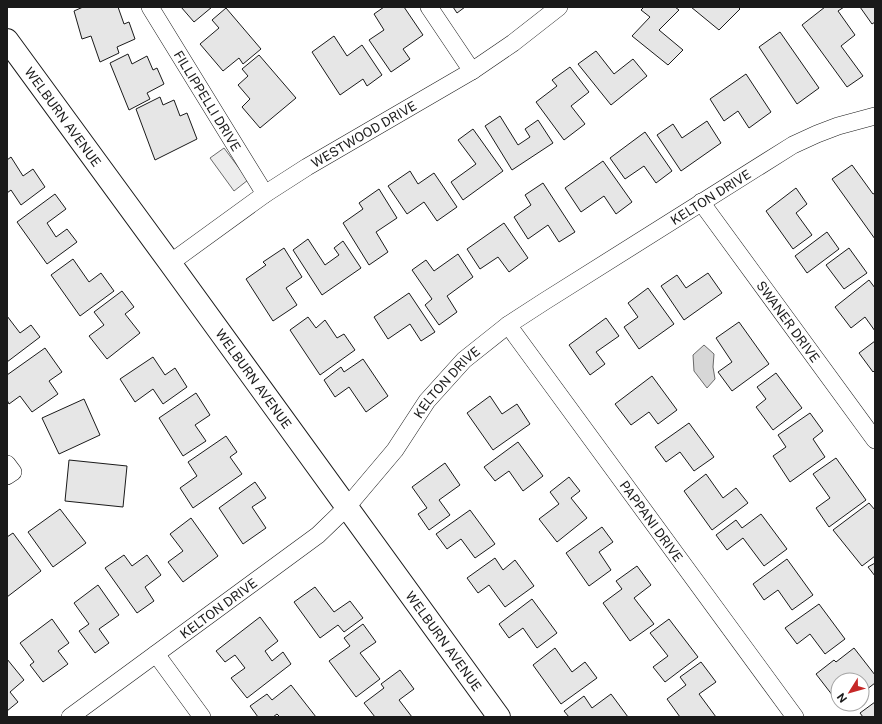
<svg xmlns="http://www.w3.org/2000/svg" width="882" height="724" viewBox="0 0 882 724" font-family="'Public Sans',sans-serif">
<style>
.built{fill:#ededed;stroke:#6a6a6a}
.water{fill:#d7d7d7;stroke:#6a6a6a}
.building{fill:#e6e6e6;stroke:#1a1a1a}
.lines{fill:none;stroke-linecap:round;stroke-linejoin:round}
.minor-casing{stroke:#1a1a1a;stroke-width:18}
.secondary-casing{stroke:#1a1a1a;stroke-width:24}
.minor{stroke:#fff;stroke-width:17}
.secondary{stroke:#fff;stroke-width:22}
.labels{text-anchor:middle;stroke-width:3;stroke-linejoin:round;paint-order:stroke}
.street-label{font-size:13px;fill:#1a1a1a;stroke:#fff}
</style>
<rect width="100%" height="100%" fill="#fff"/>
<path class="built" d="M224 148 248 180 234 191 210 158Z"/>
<path class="water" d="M704 345 714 354 713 367 715 379 707 388 694 371 693 355Z"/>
<g class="building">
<path d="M83 7H118L124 24 129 22 135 39 117 47 119 53 100 62 91 36 82 39 74 11Z"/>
<path d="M181 7H212L194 22Z"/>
<path d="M384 7H404L423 35 403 49 410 59 391 72 369 40 384 30 374 14Z"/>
<path d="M453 7H465L457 13Z"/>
<path d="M644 7H675L679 10 659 30 683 50 668 65 632 36 650 17 641 10Z"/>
<path d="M691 7H738L740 9 719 30Z"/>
<path d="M825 7H844L838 11 855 35 841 46 863 76 847 87 802 25Z"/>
<path d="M860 7H875V22L872 24Z"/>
<path d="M226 8 261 49 243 64 239 58 223 71 200 44 219 28 212 20Z"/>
<path d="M780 32 819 88 797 104 759 47Z"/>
<path d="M334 36 347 56 362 45 382 75 367 86 363 79 340 95 312 52Z"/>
<path d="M596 51 614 74 633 59 647 76 611 105 578 64Z"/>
<path d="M128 54 132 64 147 56 153 70 157 68 164 84 147 93 150 99 129 110 110 63Z"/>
<path d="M259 55 296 98 260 128 242 107 250 99 238 85 248 76 242 69Z"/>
<path d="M570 67 589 92 571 106 585 124 564 140 536 102 557 86 552 80Z"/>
<path d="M746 74 771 112 749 128 738 111 724 121 710 99Z"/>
<path d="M160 97 163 105 174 100 180 116 187 113 197 139 155 160 136 109Z"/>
<path d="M500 116 518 145 530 137 525 129 538 120 553 143 512 170 485 126Z"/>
<path d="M707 121 721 143 681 171 657 135 673 124 682 138Z"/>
<path d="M473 129 503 171 463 200 451 182 476 164 458 140Z"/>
<path d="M645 132 672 171 656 183 644 166 625 179 610 158Z"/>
<path d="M11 157 23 176 33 169 45 187 21 205 11 190 7 193V160Z"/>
<path d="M603 161 632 202 616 214 604 196 581 212 565 188Z"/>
<path d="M852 165 873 194 875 193V239L832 179Z"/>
<path d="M410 171 418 184 434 173 457 207 437 221 424 202 407 214 388 186Z"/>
<path d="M543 183 575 232 559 242 548 225 528 239 514 217 531 205 525 195Z"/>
<path d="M796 188 807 204 796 213 812 235 793 249 766 211Z"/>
<path d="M379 189 397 218 376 232 388 252 369 265 343 223 363 209 359 203Z"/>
<path d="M55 194 66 209 47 223 56 237 67 229 77 242 47 264 17 222Z"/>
<path d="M504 223 528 258 509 272 498 257 480 269 467 249Z"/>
<path d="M827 232 839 249 807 273 795 256Z"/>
<path d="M308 239 325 265 339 255 334 248 343 241 361 268 322 295 293 250Z"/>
<path d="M284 248 302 277 286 288 297 305 273 321 246 279 266 265 263 262Z"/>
<path d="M849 248 867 273 844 289 826 265Z"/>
<path d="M458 254 473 277 447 296 457 312 439 325 425 305 432 299 412 270 426 260 434 271Z"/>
<path d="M73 259 89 282 101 273 114 291 80 316 51 275Z"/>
<path d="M708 273 722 293 684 320 661 286 677 275 686 288Z"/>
<path d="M869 280 875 288V331L865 317 851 328 835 307Z"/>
<path d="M648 288 674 324 639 349 624 327 638 317 628 303Z"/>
<path d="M122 291 134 307 125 314 140 333 107 359 89 336 104 325 94 312Z"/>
<path d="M409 293 435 332 421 341 410 324 388 339 374 317Z"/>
<path d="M7 316 20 333 31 325 40 337 7 362Z"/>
<path d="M308 317 316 328 325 320 337 338 344 334 355 350 320 375 290 330Z"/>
<path d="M606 318 619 336 596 352 605 364 590 375 569 345Z"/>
<path d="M739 322 769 364 732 391 718 372 732 362 716 338Z"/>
<path d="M875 341V370L873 372 859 353Z"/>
<path d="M45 348 62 372 49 381 58 394 32 412 20 396 9 404 7 400V375Z"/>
<path d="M153 357 165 375 175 368 187 387 163 404 153 389 135 402 120 379Z"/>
<path d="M363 359 388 396 366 412 349 387 335 397 324 380 341 367 344 372Z"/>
<path d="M776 373 802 408 773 430 756 407 766 399 757 387Z"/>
<path d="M652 376 677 410 658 424 649 412 631 425 615 404Z"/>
<path d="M196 393 210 415 195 425 206 441 183 456 159 418Z"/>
<path d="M490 396 502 414 517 404 530 424 493 450 467 413Z"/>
<path d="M84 399 100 435 59 454 42 418Z"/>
<path d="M810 413 823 431 813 439 825 457 790 482 773 456 786 447 778 435Z"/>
<path d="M689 423 714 457 694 471 680 452 666 462 655 447Z"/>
<path d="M226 436 237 452 230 457 242 474 193 508 180 488 197 476 188 462Z"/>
<path d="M518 442 543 476 523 491 509 471 495 481 484 467Z"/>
<path d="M836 458 866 500 829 527 816 508 830 498 813 474Z"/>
<path d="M69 460 127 466 123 507 65 501Z"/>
<path d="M445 463 460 485 439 500 450 515 429 530 418 514 427 508 412 487Z"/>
<path d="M706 474 723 498 736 488 748 503 712 530 684 491Z"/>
<path d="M569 477 580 491 571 498 587 518 557 542 539 519 559 504 550 492Z"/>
<path d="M255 482 266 498 252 507 266 528 243 544 219 508Z"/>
<path d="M869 503 875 510V533L874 534 875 535V556L862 566 833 530Z"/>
<path d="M60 509 86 543 53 567 28 532Z"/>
<path d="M470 510 495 544 475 558 461 539 447 549 436 534Z"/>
<path d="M761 514 787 549 764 566 743 538 727 550 716 535 736 520 742 528Z"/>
<path d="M191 518 218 556 183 582 168 562 183 551 170 534Z"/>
<path d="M602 527 613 542 599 552 611 570 589 586 566 553Z"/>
<path d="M13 533 41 571 7 597V537Z"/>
<path d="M124 555 132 566 147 555 161 575 145 587 154 601 137 613 105 568Z"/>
<path d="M495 558 503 570 515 560 534 586 505 607 489 585 478 593 467 578Z"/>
<path d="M787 559 813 595 792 610 778 590 764 600 753 584Z"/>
<path d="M875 563V576L868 567Z"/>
<path d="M637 566 651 585 634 598 654 624 630 641 603 603 622 589 616 581Z"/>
<path d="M98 585 119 615 99 629 109 643 95 653 79 631 89 624 74 603Z"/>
<path d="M315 587 334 612 350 601 363 618 344 632 338 625 320 638 294 602Z"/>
<path d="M532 599 557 633 537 648 523 628 509 638 499 624Z"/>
<path d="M819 604 845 639 825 654 810 634 797 644 785 628Z"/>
<path d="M260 617 278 641 265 651 272 661 283 652 291 664 247 698 231 678 245 668 235 655 225 662 216 651Z"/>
<path d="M52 619 69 643 58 651 68 664 43 682 30 665 34 662 20 643Z"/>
<path d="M669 619 698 657 665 682 653 667 668 656 650 633Z"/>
<path d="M363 624 376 642 360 653 380 679 356 697 329 661 350 646 344 638Z"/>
<path d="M555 648 572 672 585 662 597 678 561 704 533 665Z"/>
<path d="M854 648 875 675V683L862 693V680H838V692L833 696 816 674 834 660 836 662Z"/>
<path d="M7 659 24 680 10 692 18 702 7 711Z"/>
<path d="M701 662 716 682 699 694 716 717H680L667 699 686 685 680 677Z"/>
<path d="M400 670 414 689 399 700 412 717H375L364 703 384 688 381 684Z"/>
<path d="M291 685 316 717H280L277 714 273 717H258L250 706 267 694 272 700Z"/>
<path d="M611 694 628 717H569L564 711 584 696 592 708Z"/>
<path d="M875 702V717H863L860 713Z"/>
</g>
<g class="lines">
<g class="minor-casing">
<g id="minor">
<path id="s1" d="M150 7 265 194"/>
<path d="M429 7 472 71"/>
<path id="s2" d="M701 202 875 440"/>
<path id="s3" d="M170 263 265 194 307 167 472 71 513 43 559 7"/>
<path id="s4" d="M508 325 795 717"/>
<path d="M7 464 13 472 7 476"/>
<path d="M156 654 202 717"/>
<path id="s5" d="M70 717 318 535 346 508 395 450 427 401 464 360 508 325 545 301 793 145 817 134 838 126 875 116"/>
</g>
</g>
<g class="secondary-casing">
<g id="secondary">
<path id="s6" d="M7 40 170 263 499 717"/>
</g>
</g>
<use href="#minor" class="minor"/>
<use href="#secondary" class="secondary"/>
</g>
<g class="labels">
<g class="street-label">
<text dy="5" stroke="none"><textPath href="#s1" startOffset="110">FILLIPPELLI DRIVE</textPath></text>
<text dy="5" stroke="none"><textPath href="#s6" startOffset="95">WELBURN AVENUE</textPath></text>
<text dy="5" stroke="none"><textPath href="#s3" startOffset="233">WESTWOOD DRIVE</textPath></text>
<text dy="5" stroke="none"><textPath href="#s5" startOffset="832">KELTON DRIVE</textPath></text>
<text dy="5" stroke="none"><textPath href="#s2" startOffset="148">SWANER DRIVE</textPath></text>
<text dy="5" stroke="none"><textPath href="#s6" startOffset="419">WELBURN AVENUE</textPath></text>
<text dy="5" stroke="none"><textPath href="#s5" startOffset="508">KELTON DRIVE</textPath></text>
<text dy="5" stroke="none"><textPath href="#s4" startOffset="243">PAPPANI DRIVE</textPath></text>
<text dy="5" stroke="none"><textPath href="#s5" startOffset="184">KELTON DRIVE</textPath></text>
<text dy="5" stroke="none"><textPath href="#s6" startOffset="743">WELBURN AVENUE</textPath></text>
</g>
</g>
<rect width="882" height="724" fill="none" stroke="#1a1a1a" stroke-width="16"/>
<g transform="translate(850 692) rotate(233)"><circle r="19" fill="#ffffff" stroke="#a3a3a3"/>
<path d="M0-3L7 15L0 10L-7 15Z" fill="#c62828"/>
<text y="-6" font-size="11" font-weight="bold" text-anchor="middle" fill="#1a1a1a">N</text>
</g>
</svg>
